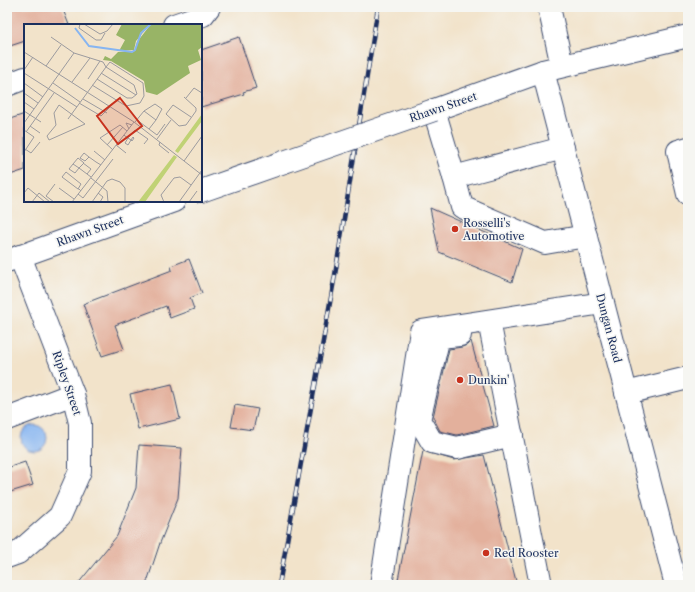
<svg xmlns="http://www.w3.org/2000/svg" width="695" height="592" viewBox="0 0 695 592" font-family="'Libre Caslon Text',serif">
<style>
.water{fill:#87b5f1;stroke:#5172a8}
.building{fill:#e3b09c}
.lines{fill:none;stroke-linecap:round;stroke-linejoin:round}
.minor-casing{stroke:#3b4a6e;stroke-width:24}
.major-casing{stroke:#3b4a6e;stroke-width:24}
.minor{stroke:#fff;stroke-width:22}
.major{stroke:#fff;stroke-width:22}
.rail-casing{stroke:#1b2f5e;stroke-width:4.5}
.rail{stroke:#f6f6f2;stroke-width:3;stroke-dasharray:9;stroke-linecap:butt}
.major-bridge-casing{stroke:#3b4a6e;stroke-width:24;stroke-linecap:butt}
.major-bridge{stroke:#fff;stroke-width:22}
.poi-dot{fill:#c8321e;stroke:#f6f6f2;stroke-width:1.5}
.labels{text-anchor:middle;stroke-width:3;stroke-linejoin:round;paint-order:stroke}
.street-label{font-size:11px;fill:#1b2f5e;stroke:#f6f6f2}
.poi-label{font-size:11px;fill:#1b2f5e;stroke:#f6f6f2;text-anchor:start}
.inset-river{fill:none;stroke:#87b5f1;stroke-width:2}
.inset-road{fill:none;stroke:#9c9b9f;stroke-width:1}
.view{fill:#c8321e;fill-opacity:0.15;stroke:#c8321e;stroke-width:2}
.inset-edge{fill:none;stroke:#1b2f5e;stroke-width:2}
</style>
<rect width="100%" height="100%" fill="#f6f6f2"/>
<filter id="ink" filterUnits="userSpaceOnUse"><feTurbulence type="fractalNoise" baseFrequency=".025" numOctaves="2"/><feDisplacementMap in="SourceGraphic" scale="8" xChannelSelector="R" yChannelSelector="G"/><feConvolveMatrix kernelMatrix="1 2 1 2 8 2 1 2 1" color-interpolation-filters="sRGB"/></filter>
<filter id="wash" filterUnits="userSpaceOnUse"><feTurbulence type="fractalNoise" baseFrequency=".012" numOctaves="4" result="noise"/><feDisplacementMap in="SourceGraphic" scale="16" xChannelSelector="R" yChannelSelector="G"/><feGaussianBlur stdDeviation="0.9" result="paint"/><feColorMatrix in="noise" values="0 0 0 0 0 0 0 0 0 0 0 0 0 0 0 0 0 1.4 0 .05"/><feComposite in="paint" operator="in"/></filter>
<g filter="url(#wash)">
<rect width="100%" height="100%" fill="#f2e3ca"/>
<circle class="water" cx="34" cy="438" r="13"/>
<g id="blocks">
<g class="building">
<path d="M7 7H62L69 25H25V41L7 47Z"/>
<path d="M239 37 256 88 243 92 244 94 201 107V50Z"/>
<path d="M25 114V170L7 176V120Z"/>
<path d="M430 208 522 249 512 282 439 252Z"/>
<path d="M189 259 202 293 190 298 194 309 170 318 166 306 115 325 124 349 102 356 83 304 172 270 171 266Z"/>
<path d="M471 341 494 426 457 435 440 431 433 417 449 349 462 347 467 345Z"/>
<path d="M172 384 180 419 138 429 130 394Z"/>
<path d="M235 405 258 409 253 430 231 427Z"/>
<path d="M139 445 182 448 178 498 160 543 146 585H77L117 536 136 488Z"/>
<path d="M423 451 454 460 484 455 517 585H397Z"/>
<path d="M25 462 33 485 7 493V468Z"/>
</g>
</g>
</g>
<g filter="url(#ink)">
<use href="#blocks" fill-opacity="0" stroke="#3b4a6e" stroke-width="1"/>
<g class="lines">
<g class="minor-casing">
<g id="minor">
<path d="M549 7 562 66"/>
<path d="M174 25 203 15 209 7"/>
<path d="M543 71 676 585"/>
<path d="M7 85 25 78"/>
<path d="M434 110 454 177"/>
<path d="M563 148 454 177 462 207 545 243 586 236"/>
<path d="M688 148 678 151 688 194"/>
<path d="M489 321 541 585"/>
<path d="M460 335 439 337 419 420 432 442 457 448 512 435"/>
<path d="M626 393 688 378"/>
<path d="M7 419 73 394"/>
<path d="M7 557 18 553 60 516 80 471V423L73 394 20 256"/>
<path d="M381 585 421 331 603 303"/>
</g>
</g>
<g class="major-casing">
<g id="major">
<path d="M434 110 543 71 688 36"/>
<path d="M201 191 284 162"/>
<path d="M7 261 174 201"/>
</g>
</g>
<use href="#minor" class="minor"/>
<use href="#major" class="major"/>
<g class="rail-casing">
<path id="rail" d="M279 585 335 275 378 7"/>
</g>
<use href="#rail" class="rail"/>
<g class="major-bridge-casing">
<path id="major-bridge" d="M284 162 434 110"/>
</g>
<use href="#major-bridge" class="major-bridge"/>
</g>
</g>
<g class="poi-dot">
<circle cx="455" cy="229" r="4"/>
<circle cx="460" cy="380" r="4"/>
<circle cx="486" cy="553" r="4"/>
</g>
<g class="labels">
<g class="street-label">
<text transform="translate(443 107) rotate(-19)" y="4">Rhawn Street</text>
<text transform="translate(90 231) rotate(-20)" y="4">Rhawn Street</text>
<text transform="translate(609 328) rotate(75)" y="4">Dungan Road</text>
<text transform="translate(67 383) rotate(71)" y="4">Ripley Street</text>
</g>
<g class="poi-label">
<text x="463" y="227">Rosselli's<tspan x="463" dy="13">Automotive</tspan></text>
<text x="468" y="384">Dunkin'</text>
<text x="494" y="557">Red Rooster</text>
</g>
</g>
<g transform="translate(24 24)">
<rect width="178" height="178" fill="#f2e3ca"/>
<path d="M178 90V97L154 129 151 127ZM150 131 153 133 121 178H114Z" fill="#c0d275"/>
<path d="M98 0H126L112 17 110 26 95 27 101 16 92 11ZM127 0H178V23L174 26 177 36 164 42 166 49 133 71 122 68 120 57 87 37 79 36 81 32 87 35 94 28 111 27 113 18Z" fill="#98b466"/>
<path class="inset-river" d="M51 4 65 22 108 28 111 26 117 9 127 0"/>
<path class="inset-road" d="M56 0 55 4 72 16H77L81 9M60 0 76 10 83 7 89 0M27 13 50 29 79 38 82 43 110 61 113 70 108 74H103L73 55M0 28 110 98 178 151M22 42 37 21M0 46 9 33M0 49 53 83M77 49 112 71M64 55 76 37M48 58 66 34M0 59 19 73M29 59 56 78M0 69 14 79M160 73 172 84V87L162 101 155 102 142 90 149 81 167 93M162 74 170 64 178 69M59 75 83 89M0 78 10 85M55 79 77 92 86 83M35 81 61 100 25 116 23 112 32 101 30 89ZM0 87 17 98M44 95 82 43 86 38 119 59 120 72 116 79 102 82 68 61M113 96 125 105M132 96 125 105 133 111 141 100M111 98 120 87 132 96 138 85 131 80 120 87M0 99 50 29M6 102 16 109M105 105 102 99 108 101M0 106 10 113 0 128M2 108 30 69M100 111 101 112 107 116 108 117 110 114 109 113 107 116 104 121 101 119 104 114 111 106 124 115 120 120M133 115 147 96M136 118 135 121 145 129M83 121 99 103M92 121 102 129M1 125 7 129 16 118M89 126 76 114 96 101 103 107M70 127 81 136M65 133 61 137 56 134 60 129 65 133 72 138 77 141M160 137 178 112M59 139 67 145 63 150M49 140 54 134 60 139 55 144 51 149 45 145 49 140 55 144 67 153M67 154 83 167 84 178M35 164 50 175M54 165 57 160 42 148 38 153 54 165H55L57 167M0 169 4 164 21 178M74 169 79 173 76 178M54 170 59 174 89 135M8 178 15 169 26 178M30 178 22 172 31 160M48 178 110 98M68 178 83 157 88 155 96 158 101 164V178M140 178 137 171 150 154 156 153 167 161M155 178 178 146M165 178 173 167"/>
<path class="view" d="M96 74 118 102 94 120 73 92Z"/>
<rect width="178" height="178" class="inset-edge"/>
</g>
<rect width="695" height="592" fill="none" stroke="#f6f6f2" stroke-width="24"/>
</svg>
